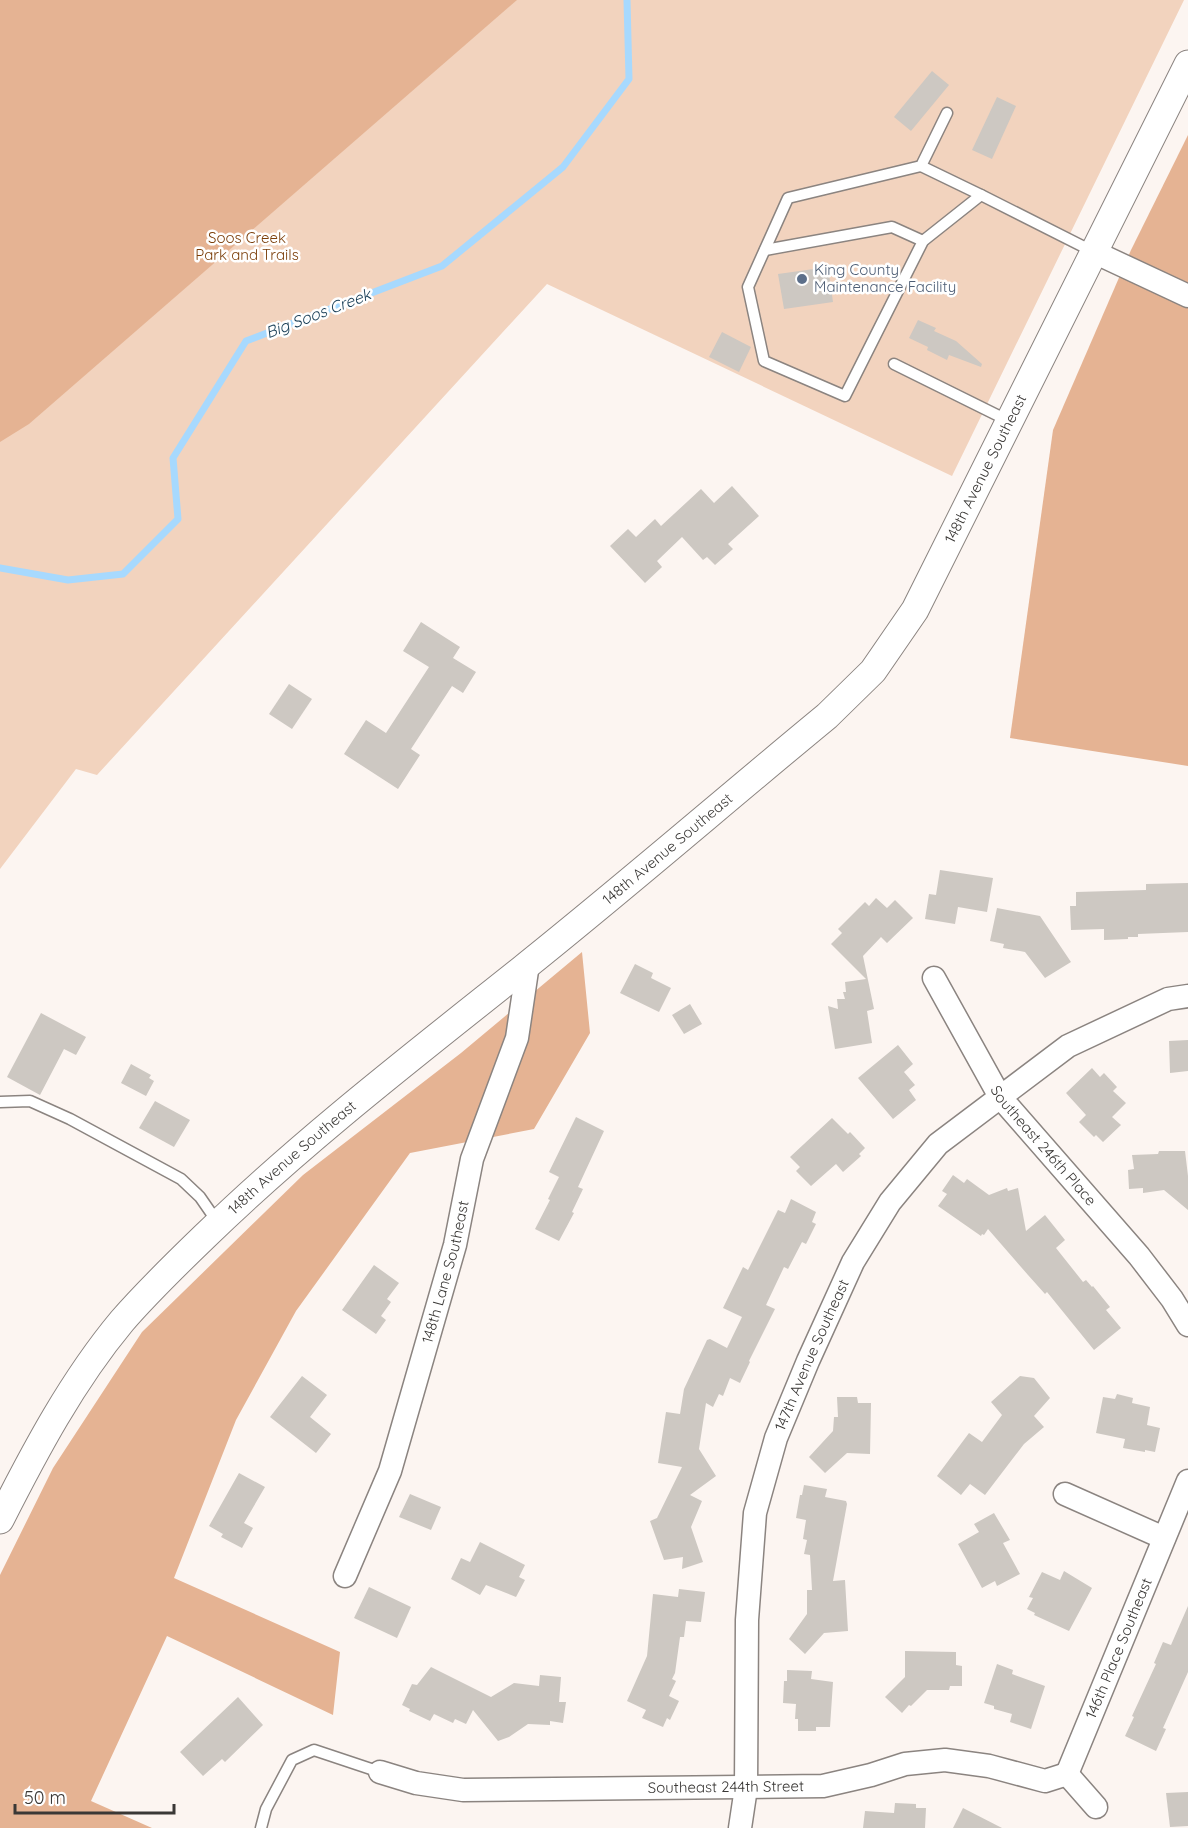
<svg xmlns="http://www.w3.org/2000/svg" width="1188" height="1828" viewBox="0 0 1188 1828" font-family="Quicksand,sans-serif">
<style>
.green{fill:#f2d3be}
.forest{fill:#e5b393}
.lines{fill:none;stroke-linecap:round;stroke-linejoin:round}
.stream{stroke:#a7d9fe;stroke-width:7}
.building{fill:#cdc8c2}
.service-casing{stroke:#8b8480;stroke-width:13}
.minor-casing{stroke:#8b8480;stroke-width:25}
.tertiary-casing{stroke:#8b8480;stroke-width:29}
.service{stroke:#fff;stroke-width:10}
.minor{stroke:#fff;stroke-width:22}
.tertiary{stroke:#fff;stroke-width:27}
.service-dot{fill:#5c6f8a;stroke:#fff;stroke-width:2}
.labels{text-anchor:middle;stroke-width:5;stroke-linejoin:round;paint-order:stroke}
.park-label{font-size:15px;fill:#7b3e09;stroke:#fff}
.service-label{font-size:15px;fill:#4e5e75;stroke:#fff;text-anchor:start}
.street-label{font-size:15px;fill:#3a3836;stroke:#fff}
.water-label{font-size:16px;font-style:italic;fill:#153b54;stroke:#fff}
</style>
<rect width="100%" height="100%" fill="#fcf5f1"/>
<path class="green" d="M0 0H1184L952 476 547 284 97 775 76 769 0 869Z"/>
<g class="forest">
<path d="M0 0H517L29 424 0 442Z"/>
<path d="M1188 135V766L1010 738 1053 430 1131 250Z"/>
<path d="M582 952 590 1033 534 1129 410 1153 296 1311 236 1420 174 1578 340 1652 333 1715 167 1636 91 1801 152 1828H0V1575L53 1468 142 1332 303 1175 461 1053Z"/>
</g>
<g class="lines">
<path class="stream" d="M0 568 68 580 123 574 178 519 173 458 246 341 442 266 563 167 629 79 627 0"/>
</g>
<g class="building">
<path d="M932 71 949 85 911 131 894 117Z"/>
<path d="M997 97 1016 106 992 159 972 150Z"/>
<path d="M828 267 833 302 784 309 778 274Z"/>
<path d="M918 320 936 328 934 331 956 341 982 364 981 367 949 355 947 360 927 350 928 347 909 338Z"/>
<path d="M722 332 751 347 739 372 709 357Z"/>
<path d="M732 486 759 516 728 544 733 549 715 565 707 557 703 560 682 537 657 561 662 567 645 583 610 546 628 529 636 537 655 519 661 526 701 489 714 503Z"/>
<path d="M421 622 460 647 453 658 476 672 463 693 452 686 411 749 420 755 398 789 344 754 366 720 386 733 429 667 403 651Z"/>
<path d="M289 684 312 699 292 729 269 714Z"/>
<path d="M940 870 993 878 987 912 958 907 955 924 925 919 929 894 936 895Z"/>
<path d="M1188 883V932L1138 934V937H1128V939L1104 940V929L1071 930 1070 906H1076V892L1146 890V884Z"/>
<path d="M876 898 887 908 895 900 913 918 887 943 881 937 863 956 874 1009 867 1011 872 1043 835 1049 828 1006 838 1009 837 999H845L843 992H846L845 982 866 979 831 944 842 933 838 929 865 902 869 906Z"/>
<path d="M997 908 1040 916 1071 962 1045 978 1025 952 1003 948 1004 944 990 941Z"/>
<path d="M635 964 653 973 651 978 671 988 659 1012 620 993Z"/>
<path d="M690 1004 702 1024 684 1034 672 1015Z"/>
<path d="M41 1013 86 1037 76 1055 64 1049 40 1095 7 1077Z"/>
<path d="M1188 1040V1071L1170 1073 1169 1041Z"/>
<path d="M898 1045 913 1064 904 1072 915 1085 909 1090 916 1100 893 1119 858 1078Z"/>
<path d="M131 1064 151 1075 149 1078 154 1081 146 1096 121 1083Z"/>
<path d="M1092 1068 1100 1077 1104 1073 1117 1087 1113 1091 1126 1103 1112 1117 1121 1125 1103 1142 1096 1135 1094 1137 1079 1122 1086 1115 1066 1093Z"/>
<path d="M155 1101 190 1120 174 1147 139 1128Z"/>
<path d="M576 1117 604 1131 578 1187 583 1189 572 1212 574 1213 559 1241 535 1229 550 1200 548 1199 559 1177 549 1172Z"/>
<path d="M832 1118 848 1134 850 1132 865 1148 859 1154 861 1156 843 1172 836 1164 811 1186 796 1171 800 1167 790 1157Z"/>
<path d="M1159 1151H1185L1188 1176V1210L1164 1190 1143 1193V1188L1129 1189 1128 1170 1134 1169 1132 1155 1158 1154Z"/>
<path d="M953 1175 964 1183 967 1179 989 1195 1007 1188 1008 1191 1018 1188 1026 1231 1045 1215 1065 1240 1056 1248 1083 1282 1086 1280 1092 1287 1093 1286 1110 1307 1106 1310 1121 1328 1094 1350 1047 1292 1045 1294 1028 1275 988 1229 984 1235 982 1234 981 1236 938 1206 947 1194 942 1191Z"/>
<path d="M791 1199 816 1212 812 1222 816 1224 806 1244 802 1242 788 1269 784 1267 766 1305 775 1309 749 1361 750 1362 740 1383 730 1378 723 1396 719 1394 713 1407 706 1403 699 1449 716 1476 690 1495 702 1501 691 1527 703 1562 682 1569 683 1557 664 1560 650 1521 657 1518 682 1467 658 1463 666 1412 680 1414 684 1389 707 1340 710 1339 727 1348 742 1317 723 1308 743 1267 748 1270 778 1210 785 1213Z"/>
<path d="M374 1265 399 1283 387 1299 391 1302 381 1316 386 1320 376 1334 342 1310Z"/>
<path d="M302 1376 327 1395 310 1417 331 1434 316 1453 270 1417Z"/>
<path d="M1020 1376 1034 1378 1050 1398 1034 1416 1044 1427 1024 1444 985 1495 970 1484 961 1495 937 1476 969 1433 982 1442 1002 1415 991 1402Z"/>
<path d="M1117 1394 1133 1398 1132 1403 1150 1407 1147 1425 1160 1428 1155 1452 1145 1450V1452L1123 1448 1125 1439 1096 1433 1103 1397 1115 1399Z"/>
<path d="M837 1397H857L858 1403H871L870 1454 847 1453 825 1473 809 1457 833 1431 834 1417H838Z"/>
<path d="M239 1473 265 1487 244 1523 253 1528 242 1548 221 1537 223 1534 209 1526Z"/>
<path d="M804 1485 827 1489 825 1497 846 1501 847 1504 833 1581 845 1580 848 1631 824 1633 805 1654 789 1639 807 1614V1590H812L810 1555 804 1554 807 1540 803 1539 806 1520 796 1518 800 1495H802Z"/>
<path d="M410 1494 441 1507 431 1530 399 1517Z"/>
<path d="M994 1513 1010 1540 1003 1543 1020 1574 997 1586 995 1581 982 1588 958 1544 979 1532 974 1524Z"/>
<path d="M480 1542 525 1565 519 1577 525 1580 516 1597 486 1585 480 1595 451 1579 461 1558 470 1562Z"/>
<path d="M1064 1571 1092 1588 1069 1631 1034 1615 1035 1613 1027 1609 1033 1598 1029 1597 1042 1572 1060 1580Z"/>
<path d="M369 1587 411 1607 397 1638 354 1618Z"/>
<path d="M679 1589 705 1592 701 1622 686 1621 684 1637H680L675 1673 672 1679 676 1681 669 1696 679 1701 670 1720 667 1718 663 1727 642 1718 646 1710 627 1701 647 1656 653 1594 678 1597Z"/>
<path d="M1188 1606V1672L1163 1728 1166 1729 1156 1751 1125 1736 1134 1717 1132 1716 1156 1664 1154 1663 1163 1642 1171 1645Z"/>
<path d="M905 1651 956 1652V1665L962 1666V1686H950L949 1690H927L911 1706 909 1705 902 1713 885 1697 905 1677Z"/>
<path d="M997 1664 1013 1670 1012 1674 1045 1686 1031 1729 1010 1722 1012 1714 994 1709V1706L984 1703Z"/>
<path d="M431 1667 491 1697 514 1683 539 1686 540 1675 561 1677 559 1702H566L563 1723 550 1721V1725L528 1724 509 1737 498 1741 473 1710 466 1724 455 1719 453 1723 434 1714 430 1721 409 1711 410 1709 402 1705 412 1684 417 1685Z"/>
<path d="M787 1670 812 1671 811 1679 833 1682 830 1727H816V1731H798V1719H795L796 1704 783 1703 784 1681H787Z"/>
<path d="M238 1697 263 1725 225 1762 222 1759 203 1776 180 1752Z"/>
<path d="M1188 1792V1826L1170 1827 1166 1793Z"/>
<path d="M895 1803 916 1804V1808H926L925 1828H863L865 1811 894 1813Z"/>
<path d="M963 1808 1002 1828H953Z"/>
</g>
<g class="lines">
<g class="service-casing">
<g id="service">
<path d="M947 113 921 166 788 198 748 287 764 361 845 396 923 241 981 195 1094 252"/>
<path d="M921 166 981 195"/>
<path d="M765 250 892 227 923 241"/>
<path d="M894 364 1009 421"/>
<path d="M0 1102 30 1101 70 1119 181 1179 200 1197 218 1223"/>
<path d="M261 1828 266 1809 292 1760 314 1750 380 1772"/>
</g>
</g>
<g class="minor-casing">
<g id="minor">
<path d="M1094 252 1188 296"/>
<path id="s1" d="M934 978 1000 1097 1139 1256 1172 1299 1188 1325"/>
<path d="M1065 1494 1164 1538"/>
<path id="s2" d="M345 1576 390 1471 455 1245 472 1159 517 1038 528 964"/>
<path id="s3" d="M380 1772 416 1783 463 1790 823 1786 871 1775 905 1764 945 1760 989 1766 1045 1781 1067 1774"/>
<path id="s4" d="M1067 1774 1188 1481"/>
<path d="M1067 1774 1096 1807"/>
<path id="s5" d="M740 1828 746 1788 747 1620 755 1513 776 1438 808 1361 853 1262 890 1202 938 1144 1068 1046 1168 999 1188 996"/>
</g>
</g>
<g class="tertiary-casing">
<g id="tertiary">
<path id="s6" d="M0 1520C35 1451 72 1381 122 1321 148 1291 176 1264 204 1237 303 1141 413 1056 521 970 625 887 725 800 827 716L873 671 915 610 1188 64"/>
</g>
</g>
<use href="#service" class="service"/>
<use href="#minor" class="minor"/>
<use href="#tertiary" class="tertiary"/>
</g>
<circle class="service-dot" cx="802" cy="279" r="6"/>
<g class="labels">
<g class="park-label">
<text x="247" y="243">Soos Creek<tspan x="247" dy="17">Park and Trails</tspan></text>
</g>
<g class="service-label">
<text x="814" y="275">King County<tspan x="814" dy="17">Maintenance Facility</tspan></text>
</g>
<g class="street-label">
<text dy="5" stroke="none"><textPath href="#s6" startOffset="1460">148th Avenue Southeast</textPath></text>
<text dy="5" stroke="none"><textPath href="#s6" startOffset="956">148th Avenue Southeast</textPath></text>
<text dy="5" stroke="none"><textPath href="#s1" startOffset="201">Southeast 246th Place</textPath></text>
<text dy="5" stroke="none"><textPath href="#s6" startOffset="470">148th Avenue Southeast</textPath></text>
<text dy="5" stroke="none"><textPath href="#s2" startOffset="321">148th Lane Southeast</textPath></text>
<text dy="5" stroke="none"><textPath href="#s5" startOffset="484">147th Avenue Southeast</textPath></text>
<text dy="5" stroke="none"><textPath href="#s4" startOffset="136">146th Place Southeast</textPath></text>
<text dy="5" stroke="none"><textPath href="#s3" startOffset="348">Southeast 244th Street</textPath></text>
</g>
<g class="water-label">
<text transform="translate(318 313) rotate(-21)" y="6">Big Soos Creek</text>
</g>
</g>
<path d="M15 1804v9h159v-9" fill="none" stroke="#3a3836" stroke-width="3"/>
<text x="24" y="1804" font-size="18" fill="#3a3836" stroke="#ffffff" stroke-width="4.5" paint-order="stroke">50 m</text>
</svg>
